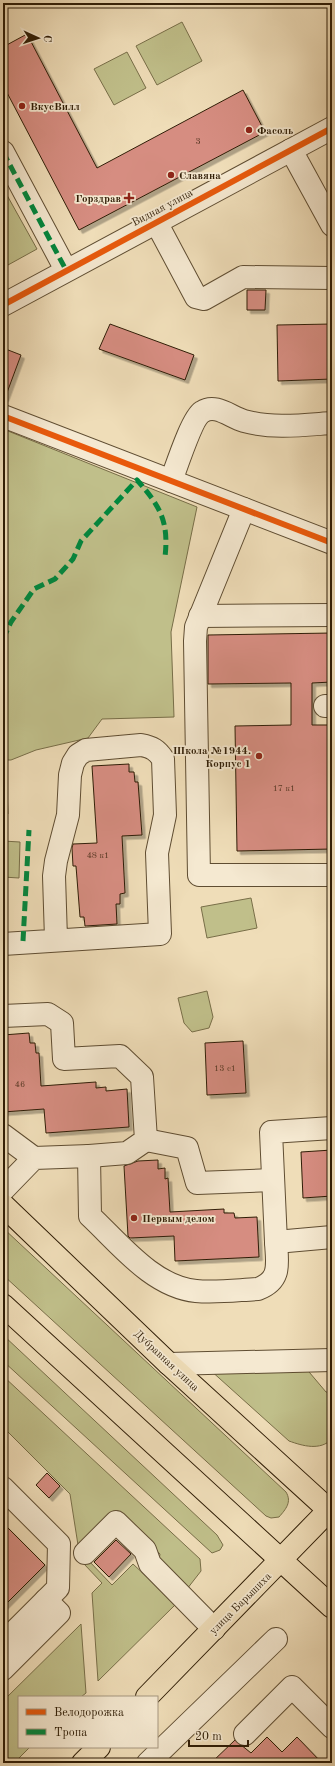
<svg xmlns="http://www.w3.org/2000/svg" width="335" height="1766" viewBox="0 0 335 1766" font-family="'Old Standard TT',serif">
<style>
.green{fill:#c0bf8a;stroke:#786e48}
.building{fill:#d68d81;stroke:#2f1d06;filter:url(#shadow)}
.lines{fill:none;stroke-linecap:round;stroke-linejoin:round}
.minor-casing{stroke:#5f4d32;stroke-width:24}
.major-casing{stroke:#2f1d06;stroke-width:24}
.minor{stroke:#f5e9d1;stroke-width:22}
.major{stroke:#efddb8;stroke-width:22}
.quiet{stroke:#00873e;stroke-width:5;stroke-dasharray:10 5;stroke-linecap:butt}
.cycleway-casing{stroke:#f5e9d1;stroke-width:8}
.cycleway{stroke:#e8590c;stroke-width:6}
.poi-dot{fill:#8f2418;stroke:#f5e9d1;stroke-width:1.5}
.labels{text-anchor:middle;stroke-width:3.5;stroke-linejoin:round;paint-order:stroke}
.number-label{font-size:9px;fill:#593925}
.poi-label{font-size:11px;font-weight:bold;fill:#2f1d06;stroke:#f5e9d1;text-anchor:start}
.street-label{font-size:11px;fill:#2f1d06;stroke:#f5e9d1}
</style>
<defs>
<filter id="shadow"><feDropShadow dx="3.5" dy="3.5" stdDeviation="0" flood-color="#0004"/></filter>
</defs>
<rect width="100%" height="100%" fill="#efddb8"/>
<filter id="stains"><feTurbulence type="fractalNoise" baseFrequency=".005" numOctaves="4"/><feColorMatrix values="0 0 0 0 .2 0 0 0 0 .09 0 0 0 0 .02 0 0 0 .5 -.17"/></filter>
<radialGradient id="worn" r=".72"><stop offset=".6" stop-color="#630" stop-opacity="0"/><stop offset="1" stop-color="#630" stop-opacity=".3"/></radialGradient>
<g class="green">
<path d="M182 22 202 61 157 85 136 46Z"/>
<path d="M127 52 146 88 114 105 94 69Z"/>
<path d="M3 188 37 249 8 265 3 257Z"/>
<path d="M3 429 197 507 171 632 174 717 102 719 88 738 36 750 11 760H3Z"/>
<path d="M3 764H6L8 814H3Z"/>
<path d="M3 841 20 842 19 878 3 877Z"/>
<path d="M251 898 257 928 207 938 201 907Z"/>
<path d="M207 991 213 1017 209 1028 192 1032 184 1023 178 998Z"/>
<path d="M3 1228 286 1492C292 1502 286 1509 279 1517L271 1518 266 1516 3 1275Z"/>
<path d="M3 1335 217 1535 223 1545 220 1550 212 1553 3 1361Z"/>
<path d="M304 1366 326 1392 332 1393V1439C320 1451 303 1446 289 1441L209 1369Z"/>
<path d="M3 1376 200 1559 201 1571 187 1589 159 1560 160 1554 118 1511 108 1515 78 1545 70 1494 3 1427Z"/>
<path d="M88 1560 112 1585 133 1564 176 1604 98 1681 92 1593 102 1583 84 1564Z"/>
<path d="M81 1624 86 1693 81 1697H19V1747H30L14 1763H3V1701Z"/>
</g>
<g class="building">
<path d="M27 34 97 168 243 90 265 132 79 230 3 85V47Z"/>
<path d="M247 290H266L265 310H247Z"/>
<path d="M110 324 194 355 185 380 99 349Z"/>
<path d="M332 324V379L278 381 277 325Z"/>
<path d="M3 348 21 355 5 398H3Z"/>
<path d="M332 633V682L312 683V725H332V849L237 851 235 726 291 725V683L208 684V635Z"/>
<path d="M129 764V772H134L135 782H138L142 835 122 836 125 893 120 894V904H116L117 924 85 926 84 917H80L76 866H73L72 848 73 844 97 843 92 766Z"/>
<path d="M29 1033 30 1043H35L36 1053H39L41 1086 96 1082V1088L106 1087V1091L127 1089 129 1127 46 1133 44 1109 3 1112V1035Z"/>
<path d="M243 1041 246 1093 207 1095 205 1043Z"/>
<path d="M332 1150V1196L303 1198 301 1152Z"/>
<path d="M158 1160V1169L165 1168V1179L168 1178 170 1212 224 1209V1213H234L235 1218 257 1217 259 1257 175 1261 174 1236 130 1238 128 1236 124 1166 138 1161Z"/>
<path d="M47 1473 60 1486 49 1498 36 1485Z"/>
<path d="M3 1523 45 1565 3 1607Z"/>
<path d="M116 1540 131 1554 109 1577 94 1562Z"/>
<path d="M267 1737 282 1752 297 1737 322 1763H211L235 1740 251 1753Z"/>
</g>
<g class="lines">
<g class="minor-casing">
<g id="minor">
<path d="M291 150 332 225"/>
<path d="M3 152 66 270"/>
<path d="M156 222 196 297 204 299 243 277 332 278"/>
<path d="M3 305 332 128"/>
<path d="M3 416 332 543"/>
<path d="M171 481C176 468 192 418 202 412 216 403 230 417 244 421 273 429 303 425 332 423"/>
<path d="M244 509 196 627 195 641 199 875H332"/>
<path d="M200 616 332 615"/>
<path d="M325 706H332"/>
<path d="M3 944 160 934 157 853 165 815 163 759C157 750 152 747 141 745L86 750 78 755 73 763 70 775 68 815 56 861 54 876 56 939"/>
<path d="M3 1016 48 1014 62 1023 64 1059 120 1056 142 1077 146 1140 127 1153 89 1156"/>
<path d="M332 1128 271 1132 276 1242 332 1237"/>
<path d="M3 1135 34 1158"/>
<path d="M146 1140 187 1148 197 1183 273 1180"/>
<path d="M3 1190 34 1158 89 1156 90 1216C120 1244 153 1287 196 1291 216 1293 238 1290 258 1289 282 1280 277 1263 276 1242"/>
<path d="M169 1364 332 1360"/>
<path d="M3 1488 59 1544 58 1588 3 1643"/>
<path d="M85 1553 116 1522 145 1550 150 1564 214 1629"/>
<path d="M3 1669 59 1613 46 1600"/>
<path d="M245 1734 292 1687 332 1727"/>
<path d="M148 1763 276 1639"/>
</g>
</g>
<g class="major-casing">
<g id="major">
<path d="M3 1205 169 1364 332 1513"/>
<path d="M3 1305 332 1607"/>
<path d="M147 1697 332 1507"/>
<path d="M83 1763 99 1747"/>
</g>
</g>
<use href="#minor" class="minor"/>
<use href="#major" class="major"/>
<g class="quiet">
<path d="M3 152 66 270"/>
<path d="M3 639 11 622 34 589 55 579 73 559 81 541 137 480C160 506 169 521 165 557"/>
<path d="M23 941 29 830"/>
</g>
<g class="cycleway-casing">
<g id="cycleway">
<path d="M3 305 332 128"/>
<path d="M3 416 332 543"/>
</g>
</g>
<use href="#cycleway" class="cycleway"/>
</g>
<g class="poi-dot">
<circle cx="22" cy="106" r="4"/>
<circle cx="249" cy="130" r="4"/>
<circle cx="171" cy="175" r="4"/>
<path d="M127 192h4v4h4v4h-4v4h-4v-4h-4v-4h4z"/>
<circle cx="259" cy="756" r="4"/>
<circle cx="134" cy="1218" r="4"/>
</g>
<g class="labels">
<g class="number-label">
<text x="198" y="144">3</text>
<text x="284" y="791">17 к1</text>
<text x="98" y="858">48 к1</text>
<text x="225" y="1071">13 с1</text>
<text x="20" y="1087">46</text>
</g>
<g class="poi-label">
<text x="30" y="110">ВкусВилл</text>
<text x="257" y="134">Фасоль</text>
<text x="179" y="179">Славяна</text>
<text x="121" y="202" text-anchor="end">Горздрав</text>
<text x="251" y="754" text-anchor="end">Школа №1944.<tspan x="251" dy="13">Корпус 1</tspan></text>
<text x="142" y="1222">Первым делом</text>
</g>
<g class="street-label">
<text transform="translate(162 207) rotate(-28)" y="4">Видная улица</text>
<text transform="translate(167 1360) rotate(43)" y="4">Дубравная улица</text>
<text transform="translate(240 1603) rotate(-45)" y="4">улица Барышиха</text>
</g>
</g>
<rect width="335" height="1766" fill="none" stroke="#efddb8" stroke-width="16"/>
<rect x="4" y="4" width="327" height="1758" fill="none" stroke="#2f1d06" stroke-width="2"/>
<rect x="8" y="8" width="319" height="1750" fill="none" stroke="#2f1d06"/>
<rect x="18" y="1696" width="140" height="52" fill="#f5e9d1" stroke="#a69780"/>
<rect x="26" y="1709" width="20" height="6" fill="#e8590c" stroke="#a69780"/>
<text x="54" y="1716" font-size="12" fill="#2f1d06">Велодорожка</text>
<rect x="26" y="1729" width="20" height="6" fill="#00873e" stroke="#a69780"/>
<text x="54" y="1736" font-size="12" fill="#2f1d06">Тропа</text>
<g transform="translate(38 38) rotate(93)" stroke="#f5e9d1" stroke-width="3" paint-order="stroke">
<path d="M0-3L7 15L0 10L-7 15Z" fill="#2f1d06"/>
<text y="-6" font-size="11" font-weight="bold" text-anchor="middle" fill="#2f1d06">С</text>
</g>
<path d="M189 1740v6h59v-6" fill="none" stroke="#2f1d06" stroke-width="2"/>
<text x="195" y="1740" font-size="12" fill="#2f1d06" stroke="#f5e9d1" stroke-width="3" paint-order="stroke">20 m</text>
<rect width="100%" height="100%" filter="url(#stains)"/>
<rect width="100%" height="100%" fill="url(#worn)"/>
</svg>
